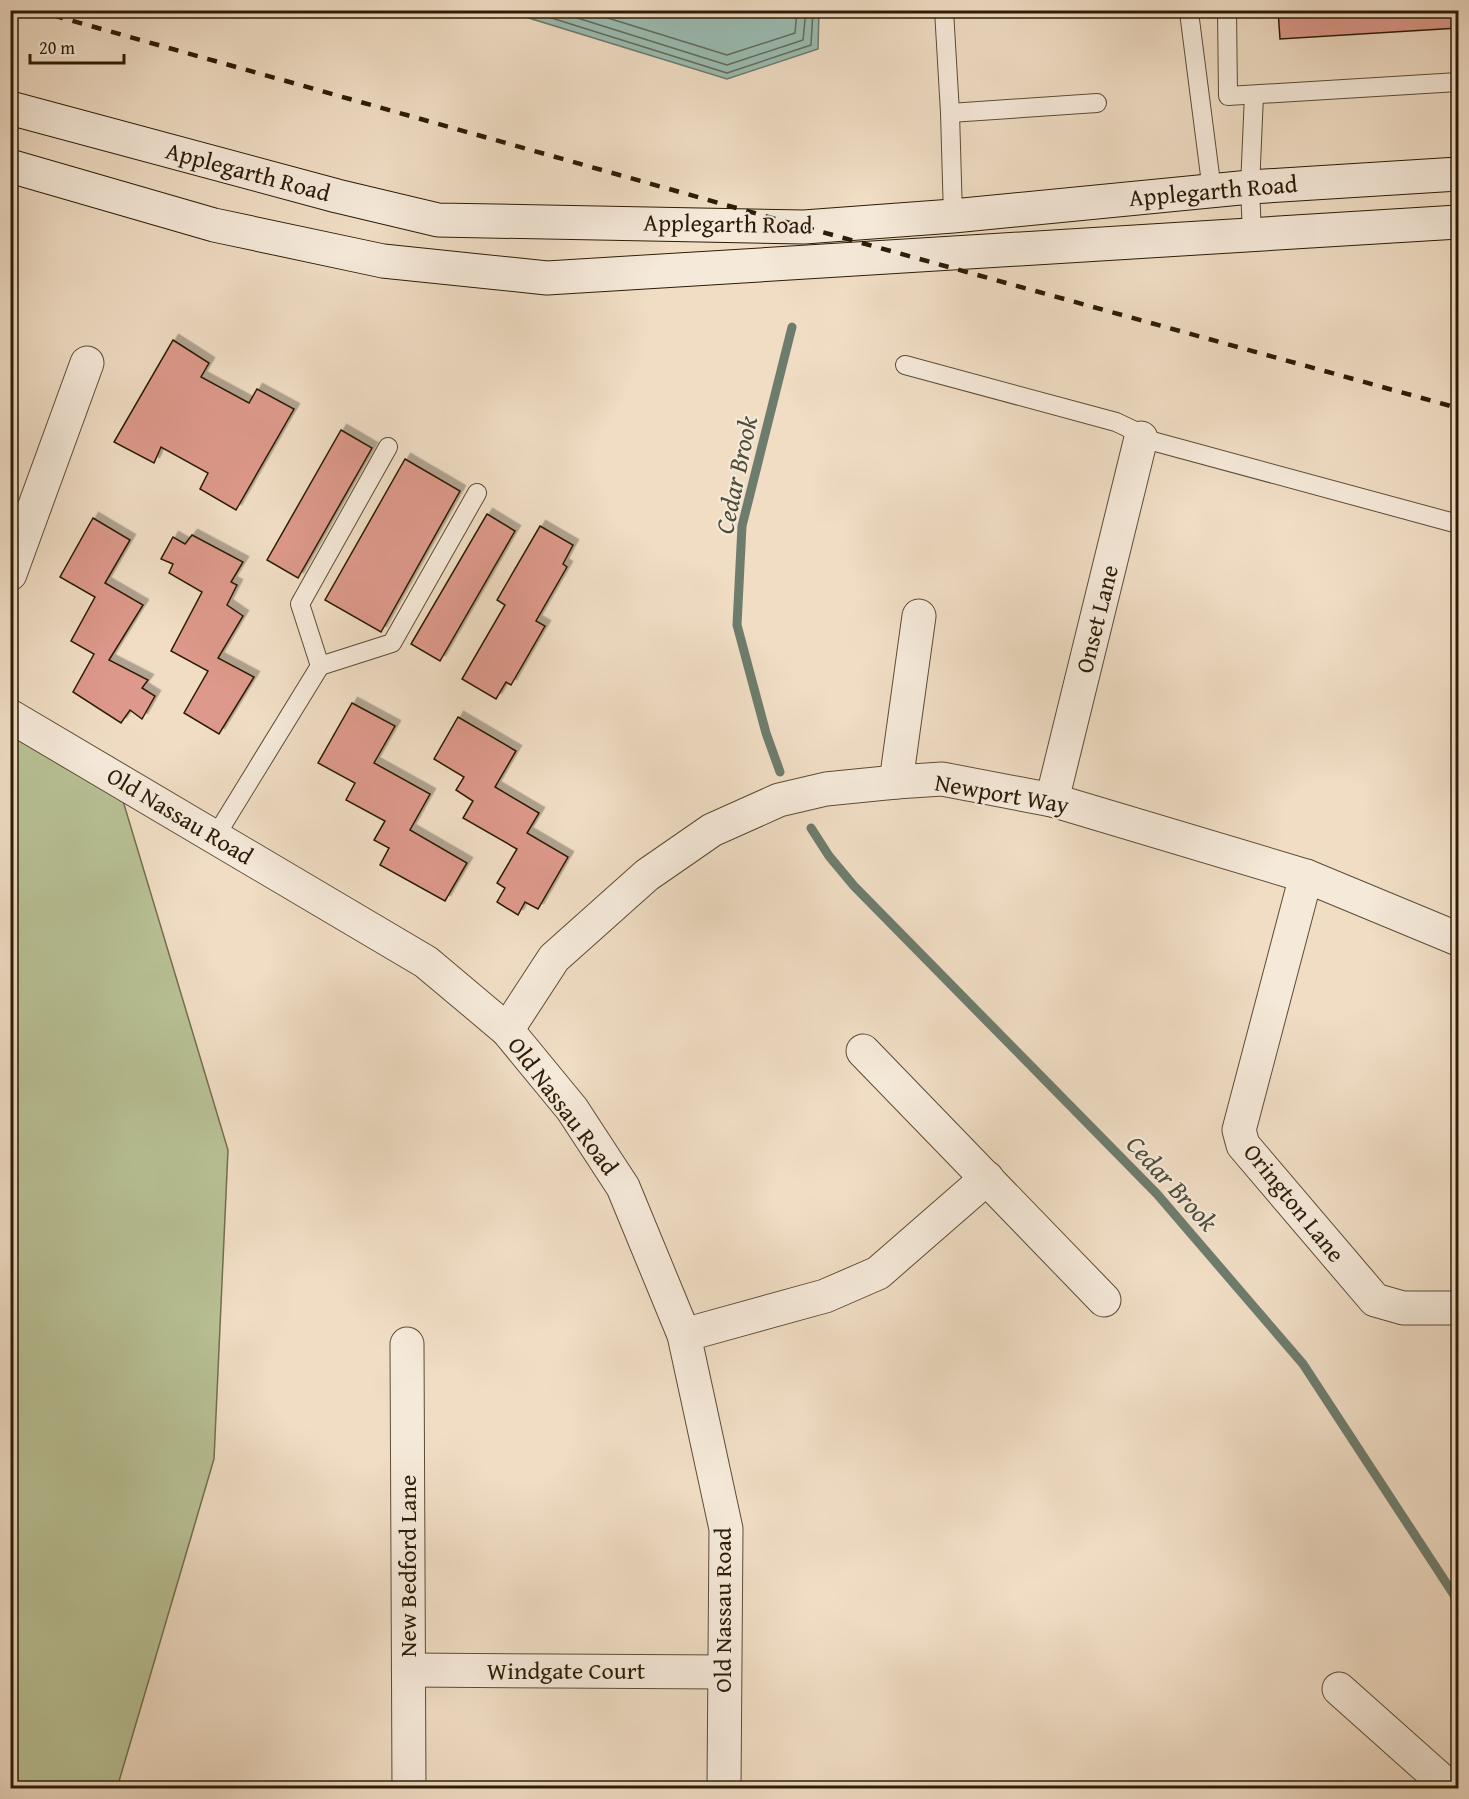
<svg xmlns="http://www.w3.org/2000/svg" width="1469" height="1799" viewBox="0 0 1469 1799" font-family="'Gentium Book Plus',serif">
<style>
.green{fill:#b8c195;stroke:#726e4e;stroke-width:1.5}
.water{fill:#9abcb2;stroke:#6e7c6d;stroke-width:1.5}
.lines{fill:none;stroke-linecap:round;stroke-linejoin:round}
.shore{stroke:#636c5c;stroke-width:1.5}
.stream{stroke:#6e7c6d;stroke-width:9}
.building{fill:#dd998b;stroke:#2c1c06;stroke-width:1.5;filter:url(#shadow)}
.service-casing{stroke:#5d4c36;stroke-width:20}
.minor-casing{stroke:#5d4c36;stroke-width:35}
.secondary-casing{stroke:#2c1c06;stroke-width:35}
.service{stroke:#f5e9d9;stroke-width:18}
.minor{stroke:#f5e9d9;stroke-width:33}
.secondary{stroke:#f5e9d9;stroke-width:33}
.rail{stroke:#2c1c06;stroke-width:4.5;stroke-dasharray:10 10;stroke-linecap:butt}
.labels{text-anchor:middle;stroke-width:4.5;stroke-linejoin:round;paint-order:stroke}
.street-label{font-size:24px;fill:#2c1c06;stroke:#f5e9d9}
.water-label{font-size:26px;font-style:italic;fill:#4d4c3a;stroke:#f5e9d9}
</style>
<defs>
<filter id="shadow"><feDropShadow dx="5.5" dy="-5.5" stdDeviation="0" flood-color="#0004"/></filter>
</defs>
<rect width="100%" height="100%" fill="#f0ddc4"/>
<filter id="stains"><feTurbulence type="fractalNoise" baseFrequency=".00333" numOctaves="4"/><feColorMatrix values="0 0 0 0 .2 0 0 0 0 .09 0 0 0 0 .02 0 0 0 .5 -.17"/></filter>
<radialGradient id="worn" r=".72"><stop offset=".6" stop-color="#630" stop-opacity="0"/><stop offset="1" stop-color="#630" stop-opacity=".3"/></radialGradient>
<path class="green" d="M11 732 117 781 228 1150 214 1459 117 1788H11Z"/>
<path class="water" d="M506 11H819L818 49 727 79Z"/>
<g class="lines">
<g class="shore">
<path d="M526 10 727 73 811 45 813 10"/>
<path d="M552 10 727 65 803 40 806 10"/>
<path d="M582 10 727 55 795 33 797 10"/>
</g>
<g class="stream">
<path d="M780 772 766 733 737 625 742 526 792 327"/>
<path d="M811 828 829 856 854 886 1157 1194 1303 1364 1458 1601"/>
</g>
</g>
<g class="building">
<path d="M1278 10H1458V28L1280 39Z"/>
<path d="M173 340 209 363 201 377 249 403 257 389 294 409 236 510 200 489 208 473 161 447 154 463 114 442Z"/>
<path d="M341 430 372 448 298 578 267 560Z"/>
<path d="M405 459 460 491 381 632 325 600Z"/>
<path d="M487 514 515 531 440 661 411 644Z"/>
<path d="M93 518 130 540 105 583 143 605 109 660 148 680 142 688 155 696 142 719 130 710 121 723 73 692 94 654 71 641 95 597 60 577Z"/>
<path d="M540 526 573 545 563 564 567 567 536 621 545 626 511 685 506 682 496 699 462 679 505 605 497 600Z"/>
<path d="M192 535 243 562 231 582 237 585 227 605 243 616 218 658 254 677 219 734 184 713 208 671 171 651 202 592 169 573 173 564 161 559 173 537 185 544Z"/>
<path d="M352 703 395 726 374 763 430 794 410 830 467 863 445 901 380 865 389 848 374 840 385 821 346 800 355 783 318 763Z"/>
<path d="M458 717 516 751 495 787 539 813 527 833 568 857 538 909 525 902 518 915 497 902 505 888 497 883 517 849 463 818 473 801 456 790 464 777 434 759Z"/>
</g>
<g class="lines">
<g class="service-casing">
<g id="service">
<path d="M944 10 950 113 953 216"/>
<path d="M1227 10 1228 96 1458 82"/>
<path d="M1189 12 1212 191"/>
<path d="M950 113 1097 103"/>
<path d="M1252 235 1250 187 1254 95"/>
<path d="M905 365 1116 422 1135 431 1141 438 1458 524"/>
<path d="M320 666 392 643 477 493"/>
<path d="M215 837 320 666 300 604 388 447"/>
</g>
</g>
<g class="minor-casing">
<g id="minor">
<path d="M10 574 87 363"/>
<path d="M10 716 426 962 507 1030 572 1109 623 1187 684 1335 726 1529 724 1788"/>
<path d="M896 782 919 616"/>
<path d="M1052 800 1141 438"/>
<path d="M1306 876 1239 1130 1243 1145 1375 1300 1403 1308H1458"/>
<path d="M507 1030 554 958 647 875 712 830 779 800 826 789 896 782 942 779 1052 800 1306 876 1458 939"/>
<path d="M863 1051 1104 1300"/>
<path d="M684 1335 825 1296 878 1273 987 1178"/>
<path d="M407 1344 409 1788"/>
<path d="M409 1670 724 1672"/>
<path d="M1339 1689 1450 1788"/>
</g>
</g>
<g class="secondary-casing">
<g id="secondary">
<path d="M10 108 337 196 438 220 804 227 953 216 1250 187 1458 174"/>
<path d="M10 166 214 225 383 261 547 278 1458 222"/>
</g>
</g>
<use href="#service" class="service"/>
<use href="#minor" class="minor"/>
<use href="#secondary" class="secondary"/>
<path class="rail" d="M34 10 804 227 1458 408"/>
</g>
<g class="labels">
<g class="street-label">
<text transform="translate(248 172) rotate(15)" y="8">Applegarth Road</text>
<text transform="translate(1213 191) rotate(-5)" y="8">Applegarth Road</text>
<text transform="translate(728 224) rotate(1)" y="8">Applegarth Road</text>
<text transform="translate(1097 619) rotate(-76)" y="8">Onset Lane</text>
<text transform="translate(1002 794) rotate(10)" y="8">Newport Way</text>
<text transform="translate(180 816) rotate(31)" y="8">Old Nassau Road</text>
<text transform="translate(563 1106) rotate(53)" y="8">Old Nassau Road</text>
<text transform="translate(1294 1203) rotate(51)" y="8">Orington Lane</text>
<text transform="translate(408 1566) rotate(-90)" y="8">New Bedford Lane</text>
<text transform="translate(723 1610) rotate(-90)" y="8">Old Nassau Road</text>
<text x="566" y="1679">Windgate Court</text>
</g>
<g class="water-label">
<text transform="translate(736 475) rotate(-78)" y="9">Cedar Brook</text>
<text transform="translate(1172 1183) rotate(47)" y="9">Cedar Brook</text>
</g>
</g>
<rect width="1469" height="1799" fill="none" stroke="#f0ddc4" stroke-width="36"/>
<rect x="12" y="12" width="1445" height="1775" fill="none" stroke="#2c1c06" stroke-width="3"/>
<rect x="18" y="18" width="1433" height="1763" fill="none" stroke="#2c1c06" stroke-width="1.5"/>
<path d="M30 54v9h94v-9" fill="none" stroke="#2c1c06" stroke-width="3"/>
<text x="39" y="54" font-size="18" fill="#2c1c06" stroke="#f5e9d9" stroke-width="4.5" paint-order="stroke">20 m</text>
<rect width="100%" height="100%" filter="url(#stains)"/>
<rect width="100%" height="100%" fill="url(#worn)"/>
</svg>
